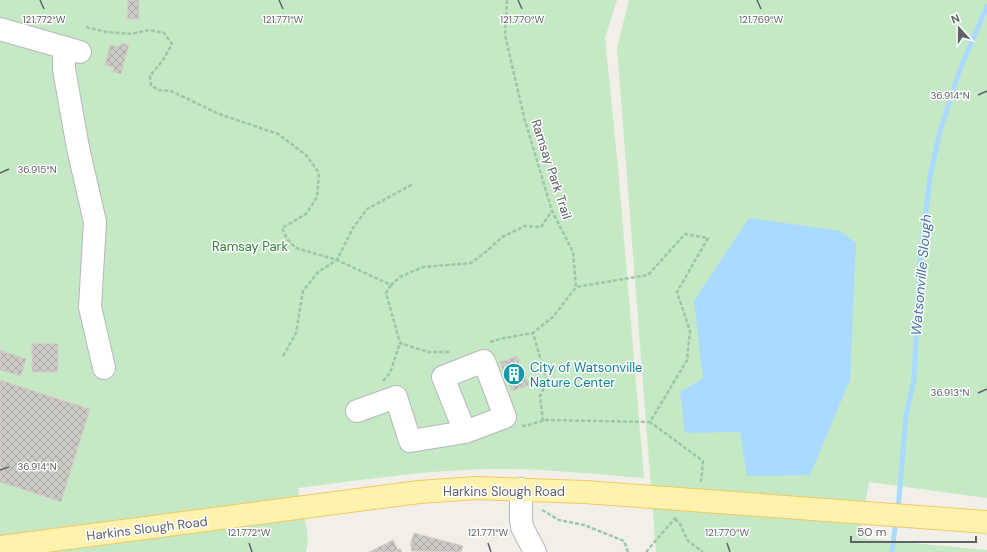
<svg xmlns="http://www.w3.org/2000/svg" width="987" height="552" viewBox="0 0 987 552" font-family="'DM Sans',sans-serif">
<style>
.green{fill:#c5e8c5}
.water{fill:#aadaff}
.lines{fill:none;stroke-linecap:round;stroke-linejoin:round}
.stream{stroke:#aadaff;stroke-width:5}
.building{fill:url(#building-cross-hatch);stroke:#d6d1c6}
.minor-casing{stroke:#b5b8bc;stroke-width:24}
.major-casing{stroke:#f2c960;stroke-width:24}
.path{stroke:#9cc7a9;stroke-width:2.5;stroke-dasharray:4 2;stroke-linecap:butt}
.minor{stroke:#fff;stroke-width:22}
.major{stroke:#fff2af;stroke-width:22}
.major-bridge-casing{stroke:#f2c960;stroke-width:24;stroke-linecap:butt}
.major-bridge{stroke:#fff2af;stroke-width:22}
.ticks{fill:none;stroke:#5f6368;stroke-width:1.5}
.labels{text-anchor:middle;stroke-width:3;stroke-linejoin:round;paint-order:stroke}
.street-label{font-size:13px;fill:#5f6368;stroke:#fff}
.park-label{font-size:13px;fill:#348238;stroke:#fff}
.culture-label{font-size:13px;fill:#0d838f;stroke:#fff;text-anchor:start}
.water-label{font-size:14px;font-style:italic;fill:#4174aa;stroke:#fff}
.ticks-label{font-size:10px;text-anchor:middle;fill:#5f6368;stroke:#fff;stroke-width:3;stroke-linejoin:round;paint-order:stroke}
</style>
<defs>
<pattern id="building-cross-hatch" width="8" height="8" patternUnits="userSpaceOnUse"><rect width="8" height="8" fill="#cccac5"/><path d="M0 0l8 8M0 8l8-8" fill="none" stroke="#a9a8a4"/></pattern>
</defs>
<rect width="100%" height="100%" fill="#f1efe8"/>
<g class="green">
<path d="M0 0H617L605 38 618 167 644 478C593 474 542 468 490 469 426 470 362 480 298 488 300 509 312 532 306 552H0Z"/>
<path d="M629 0H987V498L869 482 859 538 987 550V552H656L617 48Z"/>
</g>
<path class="water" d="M749 218 840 231 856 243 850 380 810 475 747 476 740 432 685 433 680 392 703 378 694 301Z"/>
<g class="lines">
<g class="stream">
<path d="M898 510 906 415 914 380 920 261 930 177 939 135 959 72 987 6"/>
<path d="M892 552 896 519"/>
</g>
</g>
<g class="building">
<path d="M128 0H139V19H127Z"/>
<path d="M121 43 129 45 121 74 113 72 114 68 105 65 110 45 119 47Z"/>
<path d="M32 343 58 344V372H32Z"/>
<path d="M0 350 26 359 21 376 0 370Z"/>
<path d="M517 356 529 385 512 391 500 362Z"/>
<path d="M0 380 90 409 61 502 0 482Z"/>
<path d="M414 533 463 546 461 552 411 551 412 546H410Z"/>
<path d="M393 540 398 550 400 548 402 552H369Z"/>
</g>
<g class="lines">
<g class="minor-casing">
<g id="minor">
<path d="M0 29 80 52"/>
<path d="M64 48V69L78 148 95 222 90 307 104 368"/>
<path d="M357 411 396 397 410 441 465 432 443 377 484 361 505 417 465 432"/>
<path d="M521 489V519L522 527 535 552"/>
</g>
</g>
<g class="major-casing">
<path id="major" d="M0 547 419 492 476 488 585 492"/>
</g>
<g class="path">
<path d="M507 0 505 35 524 117 552 211 573 252 576 287 648 275 685 234 708 238 677 292 690 331 687 360 650 422 703 461 701 482"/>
<path d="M86 27 106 32 131 34 149 30 164 33 172 44 163 60 150 76 151 85 158 90 171 91 219 114 278 134 306 155 319 173 317 197 306 214 282 228 287 239 296 248 337 260 391 285 400 277 423 267 471 263 487 251 502 237 525 226 541 227 552 211"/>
<path d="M391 285 386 293 400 343 428 352H451"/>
<path d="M490 342 504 338 533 333"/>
<path d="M283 356 296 333 303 291 318 272 337 260 353 228 367 209 413 184"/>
<path d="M383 381 390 373 400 343"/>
<path d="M543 421 540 396 547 381 533 333 553 317 576 287"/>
<path d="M522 425 524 426 546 420 650 422"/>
<path d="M542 510 559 520 584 525 624 541 628 552"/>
<path d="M675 519 680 524 688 541 703 552"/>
<path d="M646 552 676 517"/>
</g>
<use href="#minor" class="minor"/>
<use href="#major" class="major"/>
<g class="major-bridge-casing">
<path id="major-bridge" d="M585 492 987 522"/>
</g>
<use href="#major-bridge" class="major-bridge"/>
</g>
<path class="ticks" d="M40 0 44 9M279 0 283 9M518 0 522 9M757 0 761 9M978 95 987 91M0 173 9 169M978 393 987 389M0 470 9 467M249 543 252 552M488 543 491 552M727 543 730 552"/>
<defs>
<g id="building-disc" transform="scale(1.15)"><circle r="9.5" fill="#0f9aa8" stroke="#fff"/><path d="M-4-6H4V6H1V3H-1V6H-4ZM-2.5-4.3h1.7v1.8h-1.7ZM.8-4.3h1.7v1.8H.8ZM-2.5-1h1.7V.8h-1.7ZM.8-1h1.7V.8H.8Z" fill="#fff"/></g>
</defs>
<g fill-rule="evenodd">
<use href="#building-disc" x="514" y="374"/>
</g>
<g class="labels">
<g class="street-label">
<text transform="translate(552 169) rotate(72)" y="5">Ramsay Park Trail</text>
<text x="504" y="496">Harkins Slough Road</text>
<text transform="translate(147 528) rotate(-7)" y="5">Harkins Slough Road</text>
</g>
<g class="park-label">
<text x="250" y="251">Ramsay Park</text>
</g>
<g class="culture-label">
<text x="530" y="372">City of Watsonville<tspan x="530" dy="15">Nature Center</tspan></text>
</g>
<g class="water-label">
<text transform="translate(921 275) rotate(-85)" y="5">Watsonville Slough</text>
</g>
</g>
<g class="ticks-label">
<text x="44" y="23">121.772°W</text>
<text x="283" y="23">121.771°W</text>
<text x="522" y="23">121.770°W</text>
<text x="761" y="23">121.769°W</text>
<text x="950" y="99">36.914°N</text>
<text x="37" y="173">36.915°N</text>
<text x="950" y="396">36.913°N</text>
<text x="37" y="470">36.914°N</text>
<text x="249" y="536">121.772°W</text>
<text x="488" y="536">121.771°W</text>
<text x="727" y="536">121.770°W</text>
</g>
<g transform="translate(959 28) rotate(339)" stroke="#ffffff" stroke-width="3" paint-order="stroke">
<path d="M0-3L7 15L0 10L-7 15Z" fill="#5f6368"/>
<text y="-6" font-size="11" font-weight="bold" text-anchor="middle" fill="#5f6368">N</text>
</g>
<path d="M851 536v6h125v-6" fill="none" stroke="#5f6368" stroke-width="2"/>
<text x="857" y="536" font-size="12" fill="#5f6368" stroke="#ffffff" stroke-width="3" paint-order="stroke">50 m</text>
</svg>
